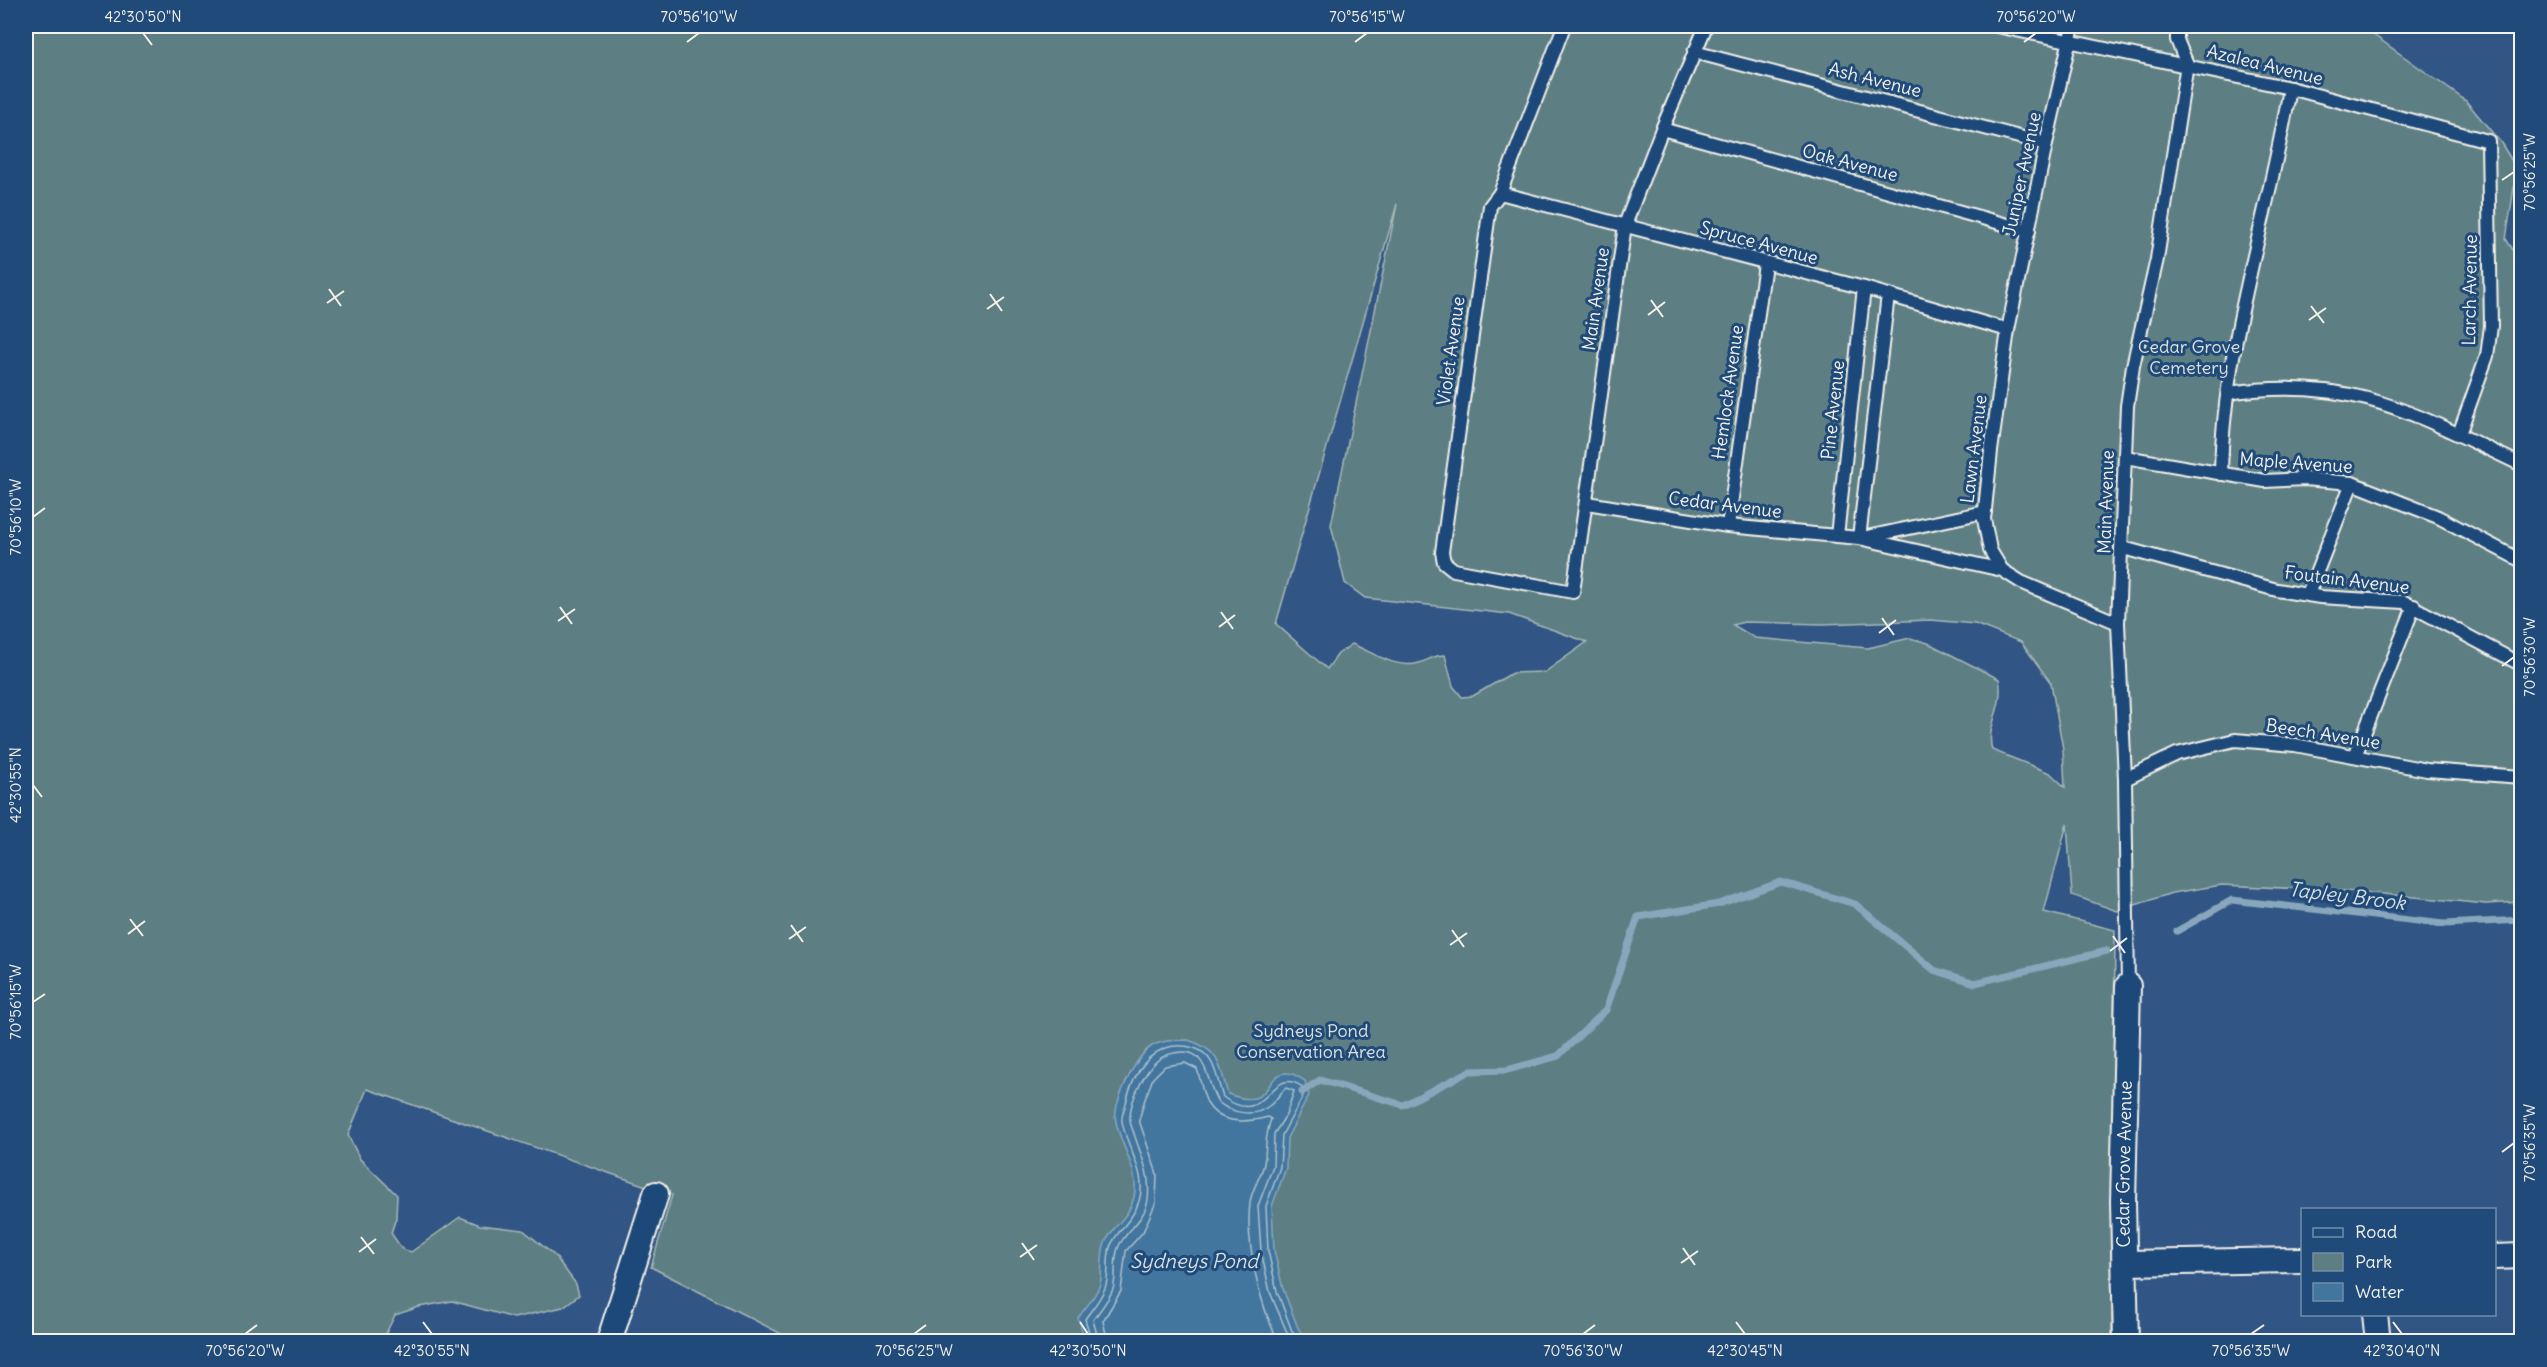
<svg xmlns="http://www.w3.org/2000/svg" width="2547" height="1367" viewBox="0 0 2547 1367" font-family="Delius,sans-serif">
<style>
.green{fill:#5d7f84;stroke:#a8b8b6;stroke-width:1.5;fill-rule:evenodd}
.water{fill:#42769f;stroke:#89a7bc;stroke-width:1.5}
.lines{fill:none;stroke-linecap:round;stroke-linejoin:round}
.shore{stroke:#adc0cb;stroke-width:1.5}
.stream{stroke:#89a7bc;stroke-width:7}
.service-casing{stroke:#f4f1e8;stroke-width:16}
.minor-casing{stroke:#f4f1e8;stroke-width:28}
.service{stroke:#1f4a7a;stroke-width:12}
.minor{stroke:#1f4a7a;stroke-width:24}
.ticks{fill:none;stroke:#f4f1e8;stroke-width:2}
.labels{text-anchor:middle;stroke-width:6;stroke-linejoin:round;paint-order:stroke}
.street-label{font-size:18px;fill:#f4f1e8;stroke:#1f4a7a}
.park-label{font-size:18px;fill:#dde0d9;stroke:#1f4a7a}
.water-label{font-size:20px;font-style:italic;fill:#d9dfdd;stroke:#1f4a7a}
.neatline{fill:none;stroke:#f4f1e8;stroke-width:2}
.ticks-label{font-size:15px;text-anchor:middle;fill:#f4f1e8}
</style>
<rect width="100%" height="100%" fill="#315585"/>
<filter id="ink" filterUnits="userSpaceOnUse"><feTurbulence type="fractalNoise" baseFrequency=".0167" numOctaves="2"/><feDisplacementMap in="SourceGraphic" scale="12" xChannelSelector="R" yChannelSelector="G"/><feConvolveMatrix kernelMatrix="1 2 1 2 8 2 1 2 1" color-interpolation-filters="sRGB"/></filter>
<g filter="url(#ink)">
<path class="green" d="M26 26H2361L2466 101 2501 143 2517 169 2506 239 2522 264 2521 902 2486 904 2363 892 2222 885 2172 893 2117 911 2072 895 2067 824 2044 912 2115 930 2112 1341H795L651 1267 672 1195 367 1089 348 1135 360 1159 397 1195 396 1218 391 1233 402 1249 411 1252 460 1217 480 1225 523 1230 555 1256 576 1284 579 1295 563 1307 514 1318 452 1301 419 1307 395 1315 386 1333 390 1341H26ZM1397 204 1331 525 1345 583 1365 598 1509 614 1587 642 1545 672 1512 673 1473 696 1462 697 1453 686 1445 655C1434 655 1429 660 1419 663 1397 670 1372 652 1352 644L1338 654 1327 669 1276 624ZM1931 620 1975 624 2021 642 2051 683 2063 749 2065 787 2050 773 1992 750C1985 725 2005 708 1999 679L1928 643 1910 638 1868 648 1755 638 1733 625 1744 622 1823 624Z"/>
<path class="water" d="M1188 1040C1220 1050 1219 1064 1228 1094 1275 1112 1263 1072 1288 1073 1293 1073 1300 1078 1305 1081L1309 1095 1287 1138 1286 1168 1272 1206 1274 1250 1283 1289 1298 1328 1307 1341H1086L1078 1318C1085 1308 1097 1295 1100 1284 1103 1270 1100 1256 1105 1243 1112 1226 1130 1217 1134 1197 1140 1171 1121 1147 1116 1122 1112 1104 1136 1056 1152 1046 1163 1040 1176 1040 1188 1040Z"/>
<g class="lines">
<g class="shore">
<path d="M1092 1342 1085 1319C1092 1309 1101 1299 1105 1288 1110 1276 1106 1260 1110 1247 1116 1231 1133 1221 1139 1201 1148 1173 1126 1148 1122 1121 1121 1115 1126 1106 1127 1099 1136 1067 1157 1037 1194 1048 1216 1055 1216 1078 1223 1097 1268 1130 1269 1064 1301 1086L1303 1096 1282 1135 1280 1167 1266 1206 1268 1251 1277 1291 1292 1331 1300 1342"/>
<path d="M1099 1342 1093 1320C1100 1310 1109 1300 1113 1289 1117 1276 1113 1262 1118 1248 1124 1231 1145 1222 1148 1199 1151 1176 1142 1157 1135 1137 1134 1132 1130 1125 1130 1120 1129 1101 1148 1061 1167 1055 1210 1041 1204 1080 1218 1102 1231 1113 1254 1118 1269 1106 1275 1102 1280 1093 1286 1088L1294 1091 1286 1115 1274 1134 1273 1166 1258 1206 1261 1251 1270 1292 1291 1342"/>
<path d="M1108 1342 1103 1321 1121 1291 1126 1251 1143 1232 1156 1202 1157 1174 1139 1120 1145 1099 1153 1078 1165 1066 1185 1063 1197 1069C1201 1080 1202 1096 1209 1106 1222 1125 1249 1122 1268 1117L1271 1119C1264 1139 1267 1146 1264 1164 1261 1177 1251 1190 1250 1203 1245 1242 1260 1307 1279 1342"/>
</g>
<g class="stream">
<path d="M2177 931 2232 900 2444 924 2522 920"/>
<path d="M1302 1092 1320 1080 1403 1105 1470 1071 1507 1070 1558 1056 1606 1010 1638 917 1719 904 1781 882 1855 904 1934 970 1975 983 2107 951"/>
</g>
<g class="service-casing">
<g id="service">
<path d="M1564 26 1500 193 1490 206 1442 552 1444 562 1454 570 1573 592 1625 225 1662 129 1706 26"/>
<path d="M1997 26 2290 88 2488 141 2491 326 2487 356 2459 434"/>
<path d="M1694 52 2046 144"/>
<path d="M1662 129 2029 231"/>
<path d="M1500 193 1864 288 2008 330"/>
<path d="M2228 393C2353 375 2414 414 2522 465"/>
<path d="M2125 457 2265 481 2304 479 2352 483 2438 517 2522 561"/>
<path d="M2221 474C2223 344 2269 216 2290 88"/>
<path d="M1587 503 1728 526 1859 538 2002 570 2021 582 2118 623"/>
<path d="M1728 526 1765 264"/>
<path d="M1837 536 1864 288"/>
<path d="M1859 538 1888 295"/>
<path d="M1862 538 1985 512"/>
<path d="M2123 548 2277 590 2320 597 2404 602 2522 665"/>
<path d="M2002 570 1990 550 1984 519 1991 451 2008 330 2046 144 2073 26"/>
<path d="M2308 594 2352 483"/>
<path d="M2355 756 2414 606"/>
<path d="M2125 779 2177 754 2235 740 2295 745 2427 770 2522 777"/>
<path d="M2128 986 2125 779 2118 623 2127 406 2133 366 2157 259 2187 64 2177 40V26"/>
</g>
</g>
<g class="minor-casing">
<g id="minor">
<path d="M2494 1257 2522 1256"/>
<path d="M2125 1263 2302 1260"/>
<path d="M2375 1314 2378 1342"/>
<path d="M609 1342 656 1194"/>
<path id="s1" d="M2126 1342 2123 1202 2128 986"/>
</g>
</g>
<use href="#service" class="service"/>
<use href="#minor" class="minor"/>
</g>
</g>
<path class="ticks" d="M143 33 152 45M687 42 699 33M1355 42 1367 33M2024 42 2036 33M2502 180 2514 172M329 289 341 306M990 294 1002 311M1651 300 1663 317M327 303 344 291M2311 306 2324 323M987 309 1004 297M1648 315 1665 302M2309 320 2326 308M33 517 45 508M560 607 572 624M1221 612 1233 629M1882 618 1894 635M558 621 575 609M1219 627 1235 615M1879 633 1896 620M2502 666 2514 657M33 785 42 797M130 919 143 936M791 925 803 942M1452 930 1464 947M128 934 145 921M2113 936 2125 953M789 939 806 927M1450 945 1467 933M2110 951 2127 938M33 1002 45 994M2502 1152 2514 1143M361 1237 374 1254M1022 1243 1034 1260M1683 1248 1695 1265M359 1252 376 1239M1020 1257 1037 1245M1681 1263 1698 1251M423 1322 432 1334M1080 1322 1088 1334M1736 1322 1745 1334M2393 1322 2402 1334M245 1334 257 1325M914 1334 926 1325M1583 1334 1595 1325M2251 1334 2264 1325"/>
<g class="labels">
<g class="street-label">
<text transform="translate(2265 65) rotate(14)" y="6">Azalea Avenue</text>
<text transform="translate(1875 80) rotate(14)" y="6">Ash Avenue</text>
<text transform="translate(1850 163) rotate(15)" y="6">Oak Avenue</text>
<text transform="translate(2022 174) rotate(-78)" y="6">Juniper Avenue</text>
<text transform="translate(1759 243) rotate(15)" y="6">Spruce Avenue</text>
<text transform="translate(2470 290) rotate(-89)" y="6">Larch Avenue</text>
<text transform="translate(1596 299) rotate(-82)" y="6">Main Avenue</text>
<text transform="translate(1451 351) rotate(-82)" y="6">Violet Avenue</text>
<text transform="translate(1728 392) rotate(-82)" y="6">Hemlock Avenue</text>
<text transform="translate(1833 410) rotate(-84)" y="6">Pine Avenue</text>
<text transform="translate(1974 449) rotate(-83)" y="6">Lawn Avenue</text>
<text transform="translate(2296 463) rotate(4)" y="6">Maple Avenue</text>
<text transform="translate(2106 502) rotate(-88)" y="6">Main Avenue</text>
<text transform="translate(1725 505) rotate(7)" y="6">Cedar Avenue</text>
<text transform="translate(2347 580) rotate(7)" y="6">Foutain Avenue</text>
<text transform="translate(2323 734) rotate(9)" y="6">Beech Avenue</text>
<text dy="6" stroke="none"><textPath href="#s1" startOffset="178">Cedar Grove Avenue</textPath></text>
</g>
<g class="park-label">
<text x="2189" y="353">Cedar Grove<tspan x="2189" dy="21">Cemetery</tspan></text>
<text x="1311" y="1037">Sydneys Pond<tspan x="1311" dy="21">Conservation Area</tspan></text>
</g>
<g class="water-label">
<text transform="translate(2347 896) rotate(7)" y="7">Tapley Brook</text>
<text x="1194" y="1268">Sydneys Pond</text>
</g>
</g>
<rect width="2547" height="1367" fill="none" stroke="#1f4a7a" stroke-width="66"/>
<rect x="2301" y="1208" width="195" height="108" fill="#1f4a7a" stroke="#748da6" stroke-width="1.5"/>
<rect x="2313" y="1228" width="30" height="9" fill="#1f4a7a" stroke="#748da6" stroke-width="1.5"/>
<text x="2355" y="1238" font-size="18" fill="#f4f1e8">Road</text>
<rect x="2313" y="1253" width="30" height="18" fill="#5d7f84" stroke="#748da6" stroke-width="1.5"/>
<text x="2355" y="1268" font-size="18" fill="#f4f1e8">Park</text>
<rect x="2313" y="1283" width="30" height="18" fill="#42769f" stroke="#748da6" stroke-width="1.5"/>
<text x="2355" y="1298" font-size="18" fill="#f4f1e8">Water</text>
<rect x="33" y="33" width="2481" height="1301" class="neatline"/>
<g class="ticks-label">
<text x="143" y="22">42°30'50"N</text>
<text x="699" y="22">70°56'10"W</text>
<text x="1367" y="22">70°56'15"W</text>
<text x="2036" y="22">70°56'20"W</text>
<text transform="translate(2530 172) rotate(-90)" y="5">70°56'25"W</text>
<text transform="translate(16 517) rotate(-90)" y="5">70°56'10"W</text>
<text transform="translate(2530 657) rotate(-90)" y="5">70°56'30"W</text>
<text transform="translate(16 785) rotate(-90)" y="5">42°30'55"N</text>
<text transform="translate(16 1002) rotate(-90)" y="5">70°56'15"W</text>
<text transform="translate(2530 1143) rotate(-90)" y="5">70°56'35"W</text>
<text x="245" y="1356">70°56'20"W</text>
<text x="432" y="1356">42°30'55"N</text>
<text x="914" y="1356">70°56'25"W</text>
<text x="1088" y="1356">42°30'50"N</text>
<text x="1583" y="1356">70°56'30"W</text>
<text x="1745" y="1356">42°30'45"N</text>
<text x="2251" y="1356">70°56'35"W</text>
<text x="2402" y="1356">42°30'40"N</text>
</g>
</svg>
